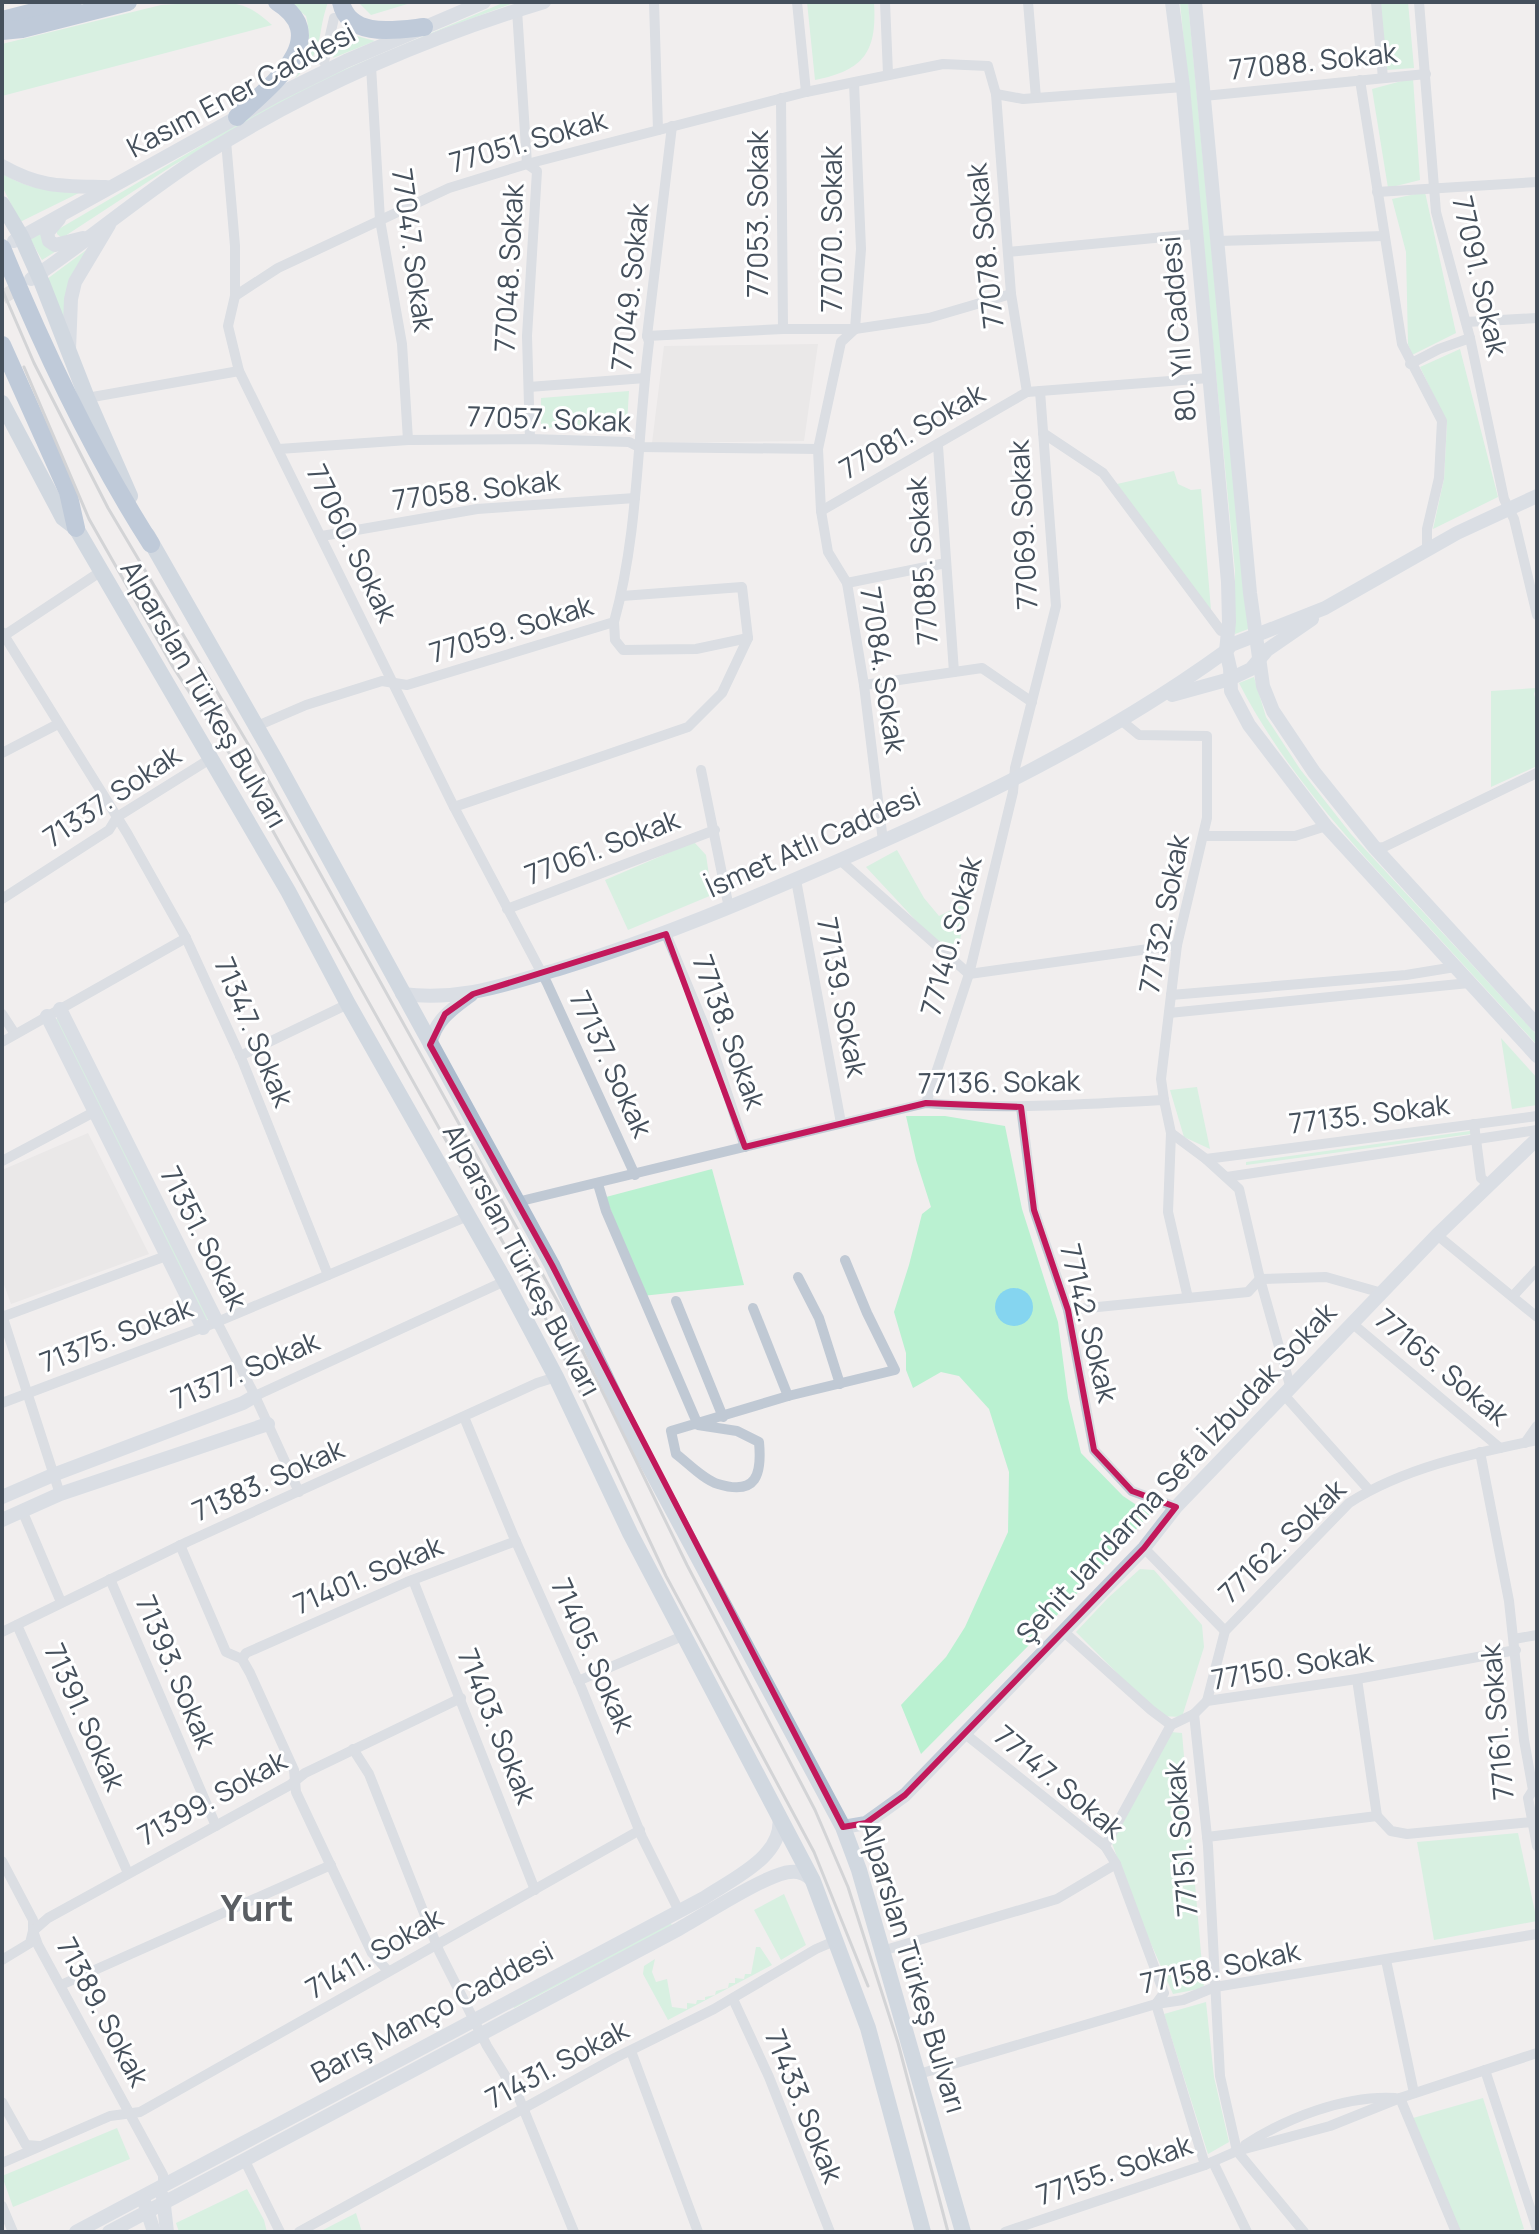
<svg xmlns="http://www.w3.org/2000/svg" width="1539" height="2234" viewBox="0 0 1539 2234" font-family="Manrope,sans-serif">
<style>
.education{fill:#e2dfe0}
.green{fill:#baf1d1}
.water{fill:#85d5f0}
.lines{fill:none;stroke-linecap:round;stroke-linejoin:round}
.secondary-tunnel{stroke:#cfced1;stroke-width:14;stroke-dasharray:14 7;stroke-linecap:butt}
.street{stroke:#c0c9d4;stroke-width:10}
.secondary{stroke:#bfcad8;stroke-width:14}
.primary{stroke:#acbcce;stroke-width:16}
.highway{stroke:#839ebf;stroke-width:18}
.rail{stroke:#b0b3b9;stroke-width:3}
.marked{fill:none;stroke:#c2185b;stroke-width:6;stroke-linejoin:round}
.labels{text-anchor:middle;stroke-width:6;stroke-linejoin:round;paint-order:stroke}
.street-label{font-size:28px;fill:#45505c;stroke:#fff}
.district-label{font-size:36px;font-weight:bold;fill:#5a5e63;stroke:#fff}
</style>
<rect width="100%" height="100%" fill="#f1eeee"/>
<g class="education">
<path d="M818 344 804 441 652 443 664 346Z"/>
<path d="M88 1133 149 1254 11 1304 2 1279V1170Z"/>
</g>
<g class="green">
<path d="M210 2C239 2 250 5 272 25L2 96V44L161 5Z"/>
<path d="M288 2H328C315 40 327 47 294 80 309 58 312 41 306 16Z"/>
<path d="M358 2H414L371 15Z"/>
<path d="M505 2H516L438 31 316 84 172 166 62 238 57 234V230L248 118 315 82Z"/>
<path d="M807 2H874C877 51 865 70 815 80Z"/>
<path d="M1180 2H1188L1242 569 1251 628 1235 634V571Z"/>
<path d="M1380 2H1408L1414 68 1386 70Z"/>
<path d="M343 27 357 36 375 41 333 58Z"/>
<path d="M1413 78 1420 180 1388 188 1372 89Z"/>
<path d="M2 173C28 190 53 191 83 191L20 222 2 186Z"/>
<path d="M1425 192 1456 333 1412 355 1408 344 1406 252 1392 199Z"/>
<path d="M46 227 58 250 42 260 28 235Z"/>
<path d="M89 248 65 326 47 279Z"/>
<path d="M1460 349 1498 497 1433 529 1444 479 1447 423 1420 367Z"/>
<path d="M629 391 627 424 541 428V398Z"/>
<path d="M1174 471 1178 484 1191 490 1201 489 1211 610 1168 558 1117 484Z"/>
<path d="M1254 677 1266 717 1300 769 1351 834 1537 1035V1045C1493 997 1449 949 1405 901 1343 834 1281 765 1239 683Z"/>
<path d="M1536 688 1534 694 1537 705V766L1491 787V691Z"/>
<path d="M694 842 706 855 712 895 628 930 605 880Z"/>
<path d="M897 850 924 898 939 916 968 902 957 954 948 955 866 867Z"/>
<path d="M58 1018 209 1319 206 1320 55 1020Z"/>
<path d="M1501 1038 1537 1078V1105L1512 1109Z"/>
<path d="M1197 1087 1210 1149 1184 1137 1170 1090Z"/>
<path d="M906 1116H945L1005 1126 1022 1209 1058 1322 1068 1398 1081 1453 1123 1496 1150 1514 1036 1638 921 1754 901 1705 946 1657 965 1627 1008 1532 1009 1472 989 1409 959 1376 941 1372 913 1388 906 1370V1353L894 1312 909 1265 922 1214 931 1207 916 1160Z"/>
<path d="M1470 1131 1471 1134 1246 1165V1162Z"/>
<path d="M712 1169 744 1285 642 1296 606 1197Z"/>
<path d="M1140 1569 1154 1570 1202 1625 1204 1647 1182 1717 1160 1716 1076 1632 1108 1598Z"/>
<path d="M1171 1732 1182 1733 1204 1988 1173 1994 1134 1905 1112 1843Z"/>
<path d="M1518 1833 1537 1921 1434 1940 1417 1842Z"/>
<path d="M784 1894 806 1945 781 1960 754 1910Z"/>
<path d="M671 1923 672 1926 514 2008 513 2006Z"/>
<path d="M756 1947H760L772 1965 668 2020 643 1974 644 1966 655 1959 652 1972 656 1982 667 1979 672 2007 687 2009V2003L696 2004 697 2000H705V1997L715 1995 716 1991 728 1988 729 1983H735V1978L744 1979 745 1974H751Z"/>
<path d="M1206 2002 1214 2077 1229 2142 1208 2154 1164 2014Z"/>
<path d="M1483 2098 1524 2229 1511 2232H1460L1413 2118Z"/>
<path d="M117 2128 130 2159 13 2207 2 2176Z"/>
<path d="M247 2189 264 2220 267 2232H179L176 2223Z"/>
<path d="M356 2213 362 2232H319Z"/>
</g>
<circle class="water" cx="1014" cy="1307" r="19"/>
<g class="lines">
<path class="secondary-tunnel" d="M2 298 25 283"/>
<g class="street">
<path d="M654 2 658 130"/>
<path d="M797 2 806 92"/>
<path d="M885 2 888 74"/>
<path d="M1028 2 1036 98"/>
<path d="M1376 2 1383 78"/>
<path d="M1419 2 1436 212 1470 338 1504 499 1514 519 1537 615"/>
<path d="M517 10 527 164 537 171 527 336 530 439"/>
<path d="M324 62 334 18"/>
<path d="M371 66 380 220 402 344 408 440"/>
<path d="M1360 80 1402 344 1442 421 1439 478 1427 529V550"/>
<path d="M854 83 861 249 855 329 841 342 818 449 821 511 828 552 847 583 864 685 883 841"/>
<path d="M996 94 1023 99 1183 87"/>
<path d="M1204 96 1426 74"/>
<path d="M781 98 783 329"/>
<path d="M226 141 235 246V296L228 326 239 371 454 807 547 983 635 1175"/>
<path d="M1377 192 1537 182"/>
<path d="M1218 241 1384 236"/>
<path d="M1008 252 1196 234"/>
<path d="M235 296 278 268 449 188 527 164 806 92 943 64 988 66 996 94 1011 294 1027 392"/>
<path d="M1466 322 1537 318"/>
<path d="M647 336 783 329H855L929 318 1011 294"/>
<path d="M1410 364 1439 349 1470 338"/>
<path d="M529 387 645 378"/>
<path d="M87 398 239 371"/>
<path d="M1043 433 1103 473 1221 631H1229"/>
<path d="M938 446 954 672"/>
<path d="M279 449 408 440 530 439 629 442 639 447 818 449"/>
<path d="M821 511 1027 392 1209 378"/>
<path d="M322 536 477 509 635 498"/>
<path d="M847 583 946 563"/>
<path d="M614 622 615 640 623 650 696 649 748 638"/>
<path d="M2 632 127 833 186 938 242 1060 328 1275"/>
<path d="M2 637 100 572"/>
<path d="M864 685 982 668 1032 702"/>
<path d="M1122 721 1139 735 1207 736V818L1177 945 1161 1079 1164 1100"/>
<path d="M257 726 306 705 382 681 407 685 614 622C639 532 637 435 649 342L647 336 672 126"/>
<path d="M2 753 58 724"/>
<path d="M701 770 729 908"/>
<path d="M454 807 688 727 722 693 748 638 742 587 622 596"/>
<path d="M1204 836H1295L1326 826"/>
<path d="M1375 848 1384 847 1537 773"/>
<path d="M840 860 969 974"/>
<path d="M796 880 841 1123"/>
<path d="M2 899 109 830 117 817 210 759"/>
<path d="M507 909 715 830"/>
<path d="M666 934 707 1032 745 1147"/>
<path d="M969 974 1177 945"/>
<path d="M1171 995 1406 975 1455 967"/>
<path d="M1169 1013 1469 983"/>
<path d="M2 1014 15 1034"/>
<path d="M2 1042 186 938"/>
<path d="M240 1056 348 1004"/>
<path d="M926 1103 969 974 1013 792 1015 768 1056 606 1040 391"/>
<path d="M1021 1107 1034 1210 1068 1310 1094 1450 1132 1491 1176 1507"/>
<path d="M1474 1124 1481 1178 1489 1185"/>
<path d="M1171 1133 1168 1212 1188 1298"/>
<path d="M1206 1159 1537 1116"/>
<path d="M2 1161 94 1112"/>
<path d="M1227 1177 1537 1130"/>
<path d="M598 1184 606 1211 698 1425 737 1431 759 1442C762 1474 757 1496 718 1484 704 1480 688 1463 676 1454L671 1431 788 1396 895 1370 867 1313 845 1260"/>
<path d="M517 1202 926 1103C1006 1110 1084 1104 1164 1100L1171 1133 1206 1159 1239 1189 1260 1279 1291 1389"/>
<path d="M1437 1235 1537 1317"/>
<path d="M798 1277 819 1318 840 1384"/>
<path d="M1513 1296 1537 1270"/>
<path d="M676 1301 723 1417"/>
<path d="M753 1308 788 1396"/>
<path d="M1068 1310 1248 1292 1260 1279 1326 1277 1382 1293"/>
<path d="M2 1315 60 1494"/>
<path d="M2 1317 166 1256"/>
<path d="M217 1322 255 1396 299 1492"/>
<path d="M1353 1324 1500 1448"/>
<path d="M255 1396 505 1281"/>
<path d="M1285 1396 1369 1490"/>
<path d="M2 1403 217 1322 468 1216"/>
<path d="M464 1417 513 1535 581 1687 642 1837 679 1911"/>
<path d="M1525 1443 1537 1426"/>
<path d="M1480 1452 1509 1601 1524 1740 1533 1790 1528 1798 1537 1846"/>
<path d="M25 1508 24 1515 61 1602"/>
<path d="M180 1545 226 1652 242 1659 250 1673 294 1770 296 1792 372 1953 388 1971"/>
<path d="M1144 1548 1225 1631"/>
<path d="M110 1579 216 1826"/>
<path d="M413 1580 535 1890"/>
<path d="M17 1625 128 1873"/>
<path d="M1063 1631 1151 1710 1171 1725"/>
<path d="M2 1632 187 1542 537 1383 556 1377"/>
<path d="M1514 1639 1537 1635"/>
<path d="M242 1659 246 1653 407 1582 516 1541"/>
<path d="M578 1681 685 1635"/>
<path d="M1207 1701 1225 1631 1349 1503C1403 1468 1474 1453 1537 1440"/>
<path d="M1194 1714 1208 1846 1220 2076 1237 2151 1304 2232"/>
<path d="M964 1733 1105 1846 1116 1864 1164 1993 1156 2004 1205 2165"/>
<path d="M353 1749 369 1774 439 1951 487 2046 519 2098 574 2232"/>
<path d="M1377 1816 1391 1831 1407 1834 1532 1822"/>
<path d="M1207 1837 1377 1816 1357 1679"/>
<path d="M1105 1846 1171 1725 1194 1714 1207 1701 1357 1679 1516 1650"/>
<path d="M2 1861 33 1920V1931L38 1945 163 2175V2185"/>
<path d="M882 1951 1057 1899 1116 1864"/>
<path d="M2 1960 30 1943 33 1931 48 1918 290 1785 305 1773 461 1698"/>
<path d="M1386 1960 1414 2093"/>
<path d="M61 1985 331 1865"/>
<path d="M733 1999 769 2077 830 2232"/>
<path d="M631 2051 698 2232"/>
<path d="M1485 2070 1537 2229"/>
<path d="M919 2074 1156 2004 1183 2000 1215 1987 1537 1934"/>
<path d="M1400 2098 1456 2232"/>
<path d="M2 2102 26 2145 39 2146"/>
<path d="M1245 2145C1286 2118 1346 2095 1395 2098"/>
<path d="M244 2159 280 2232"/>
<path d="M1213 2162 1247 2232"/>
<path d="M2 2163 110 2116 140 2112 640 1830"/>
<path d="M2 2206 13 2232"/>
<path d="M299 2232 615 2058 714 2009 816 1949 837 1940"/>
<path d="M1005 2232 1205 2165 1237 2151 1330 2126 1400 2098 1537 2053"/>
</g>
<g class="secondary">
<path d="M1172 2 1183 87 1228 582 1229 622 1226 651 1230 668 1231 691 1249 725 1326 826 1537 1056"/>
<path d="M1195 2 1250 593 1263 686 1273 711 1314 772 1375 848 1537 1025"/>
<path d="M2 166C41 188 62 186 106 187"/>
<path d="M59 219 47 233 49 241 55 245 83 238"/>
<path d="M14 241 279 94 346 61 484 2"/>
<path d="M31 279C90 240 144 192 205 154 310 88 425 38 544 2"/>
<path d="M69 350 71 299 75 282 109 225"/>
<path d="M1172 695 1230 679 1251 669 1267 650 1312 619"/>
<path d="M402 994C463 1001 504 985 562 968 626 948 687 925 749 899 915 829 1080 757 1226 651L1231 645 1325 608 1457 533 1537 496"/>
<path d="M60 1009 217 1322"/>
<path d="M47 1016 203 1328"/>
<path d="M430 1045C435 1020 452 1009 471 995"/>
<path d="M2 1497 53 1475 243 1403 255 1396"/>
<path d="M2 1520 60 1494 268 1424"/>
<path d="M843 1827 866 1823 905 1795 1144 1548 1176 1507 1437 1235 1537 1139"/>
<path d="M163 2197 167 2232"/>
<path d="M145 2204 154 2232"/>
<path d="M76 2232 704 1898C732 1879 786 1856 779 1815"/>
<path d="M109 2232 677 1930C701 1917 766 1874 790 1872 800 1871 805 1874 813 1880"/>
</g>
<g class="primary">
<path d="M2 204 21 236 42 283 87 398 130 496"/>
<path d="M2 403 63 518 76 528 288 891 348 1004 505 1281 556 1377 630 1533 813 1881 868 2028 923 2232"/>
<path d="M147 535 276 761 552 1265 640 1449 843 1827 859 1870 963 2232"/>
</g>
<g class="highway">
<path d="M341 2C349 39 396 30 424 27"/>
<path d="M2 20 73 2"/>
<path d="M2 31 22 29 128 2"/>
<path d="M237 117C266 89 336 39 277 2"/>
<path d="M2 248C44 351 91 450 151 544"/>
<path d="M2 345 68 492 76 528"/>
</g>
<g class="rail">
<path d="M2 289 34 363 108 508 251 749 564 1313 687 1565 815 1810 848 1887 898 2043 948 2232"/>
<path d="M24 367 89 519 173 667 231 756 547 1321 666 1576 814 1852 868 1986"/>
</g>
</g>
<path d="M0 0H1539V2234H0ZM666 934 745 1147 926 1103 1021 1107 1034 1210 1068 1310 1094 1450 1132 1491 1176 1507 1144 1548 905 1795 866 1823 843 1827 552 1265 430 1045 445 1014 473 994Z" fill="#f1eeee" fill-opacity=".55" fill-rule="evenodd"/>
<path class="marked" d="M666 934 745 1147 926 1103 1021 1107 1034 1210 1068 1310 1094 1450 1132 1491 1176 1507 1144 1548 905 1795 866 1823 843 1827 552 1265 430 1045 445 1014 473 994Z"/>
<g class="labels">
<g class="street-label">
<text transform="translate(1313 61) rotate(-6)" y="10">77088. Sokak</text>
<text transform="translate(241 90) rotate(-28)" y="10">Kasım Ener Caddesi</text>
<text transform="translate(528 141) rotate(-16)" y="10">77051. Sokak</text>
<text transform="translate(758 214) rotate(-90)" y="10">77053. Sokak</text>
<text transform="translate(832 229) rotate(-90)" y="10">77070. Sokak</text>
<text transform="translate(985 246) rotate(-96)" y="10">77078. Sokak</text>
<text transform="translate(413 250) rotate(82)" y="10">77047. Sokak</text>
<text transform="translate(509 268) rotate(-87)" y="10">77048. Sokak</text>
<text transform="translate(1480 276) rotate(77)" y="10">77091. Sokak</text>
<text transform="translate(630 287) rotate(-84)" y="10">77049. Sokak</text>
<text transform="translate(1178 329) rotate(-95)" y="10">80. Yıl Caddesi</text>
<text transform="translate(549 419) rotate(2)" y="10">77057. Sokak</text>
<text transform="translate(912 431) rotate(-30)" y="10">77081. Sokak</text>
<text transform="translate(476 490) rotate(-7)" y="10">77058. Sokak</text>
<text transform="translate(1023 525) rotate(-93)" y="10">77069. Sokak</text>
<text transform="translate(352 543) rotate(64)" y="10">77060. Sokak</text>
<text transform="translate(922 561) rotate(-94)" y="10">77085. Sokak</text>
<text transform="translate(511 629) rotate(-17)" y="10">77059. Sokak</text>
<text transform="translate(883 670) rotate(81)" y="10">77084. Sokak</text>
<text transform="translate(204 694) rotate(60)" y="10">Alparslan Türkeş Bulvarı</text>
<text transform="translate(112 796) rotate(-34)" y="10">71337. Sokak</text>
<text transform="translate(813 842) rotate(-24)" y="10">İsmet Atlı Caddesi</text>
<text transform="translate(602 847) rotate(-21)" y="10">77061. Sokak</text>
<text transform="translate(1164 914) rotate(-79)" y="10">77132. Sokak</text>
<text transform="translate(951 936) rotate(-75)" y="10">77140. Sokak</text>
<text transform="translate(842 997) rotate(79)" y="10">77139. Sokak</text>
<text transform="translate(254 1032) rotate(67)" y="10">71347. Sokak</text>
<text transform="translate(729 1032) rotate(70)" y="10">77138. Sokak</text>
<text transform="translate(611 1064) rotate(65)" y="10">77137. Sokak</text>
<text transform="translate(999 1082) rotate(-1)" y="10">77136. Sokak</text>
<text transform="translate(1369 1114) rotate(-7)" y="10">77135. Sokak</text>
<text transform="translate(204 1238) rotate(63)" y="10">71351. Sokak</text>
<text transform="translate(522 1260) rotate(62)" y="10">Alparslan Türkeş Bulvarı</text>
<text transform="translate(1089 1323) rotate(76)" y="10">77142. Sokak</text>
<text transform="translate(116 1335) rotate(-21)" y="10">71375. Sokak</text>
<text transform="translate(1442 1367) rotate(40)" y="10">77165. Sokak</text>
<text transform="translate(245 1370) rotate(-23)" y="10">71377. Sokak</text>
<text transform="translate(1176 1473) rotate(-47)" y="10">Şehit Jandarma Sefa İzbudak Sokak</text>
<text transform="translate(268 1480) rotate(-24)" y="10">71383. Sokak</text>
<text transform="translate(1282 1541) rotate(-44)" y="10">77162. Sokak</text>
<text transform="translate(368 1575) rotate(-23)" y="10">71401. Sokak</text>
<text transform="translate(593 1655) rotate(66)" y="10">71405. Sokak</text>
<text transform="translate(1292 1666) rotate(-10)" y="10">77150. Sokak</text>
<text transform="translate(176 1672) rotate(67)" y="10">71393. Sokak</text>
<text transform="translate(85 1717) rotate(66)" y="10">71391. Sokak</text>
<text transform="translate(1497 1722) rotate(-95)" y="10">77161. Sokak</text>
<text transform="translate(497 1726) rotate(68)" y="10">71403. Sokak</text>
<text transform="translate(1059 1782) rotate(40)" y="10">77147. Sokak</text>
<text transform="translate(212 1798) rotate(-29)" y="10">71399. Sokak</text>
<text transform="translate(1181 1839) rotate(-95)" y="10">77151. Sokak</text>
<text transform="translate(374 1953) rotate(-30)" y="10">71411. Sokak</text>
<text transform="translate(913 1967) rotate(73)" y="10">Alparslan Türkeş Bulvarı</text>
<text transform="translate(1220 1967) rotate(-12)" y="10">77158. Sokak</text>
<text transform="translate(103 2012) rotate(62)" y="10">71389. Sokak</text>
<text transform="translate(432 2012) rotate(-28)" y="10">Barış Manço Caddesi</text>
<text transform="translate(557 2064) rotate(-28)" y="10">71431. Sokak</text>
<text transform="translate(804 2106) rotate(68)" y="10">71433. Sokak</text>
<text transform="translate(1114 2170) rotate(-19)" y="10">77155. Sokak</text>
</g>
<g class="district-label">
<text x="257" y="1921">Yurt</text>
</g>
</g>
<rect width="1539" height="2234" fill="none" stroke="#45505c" stroke-width="8"/>
</svg>
